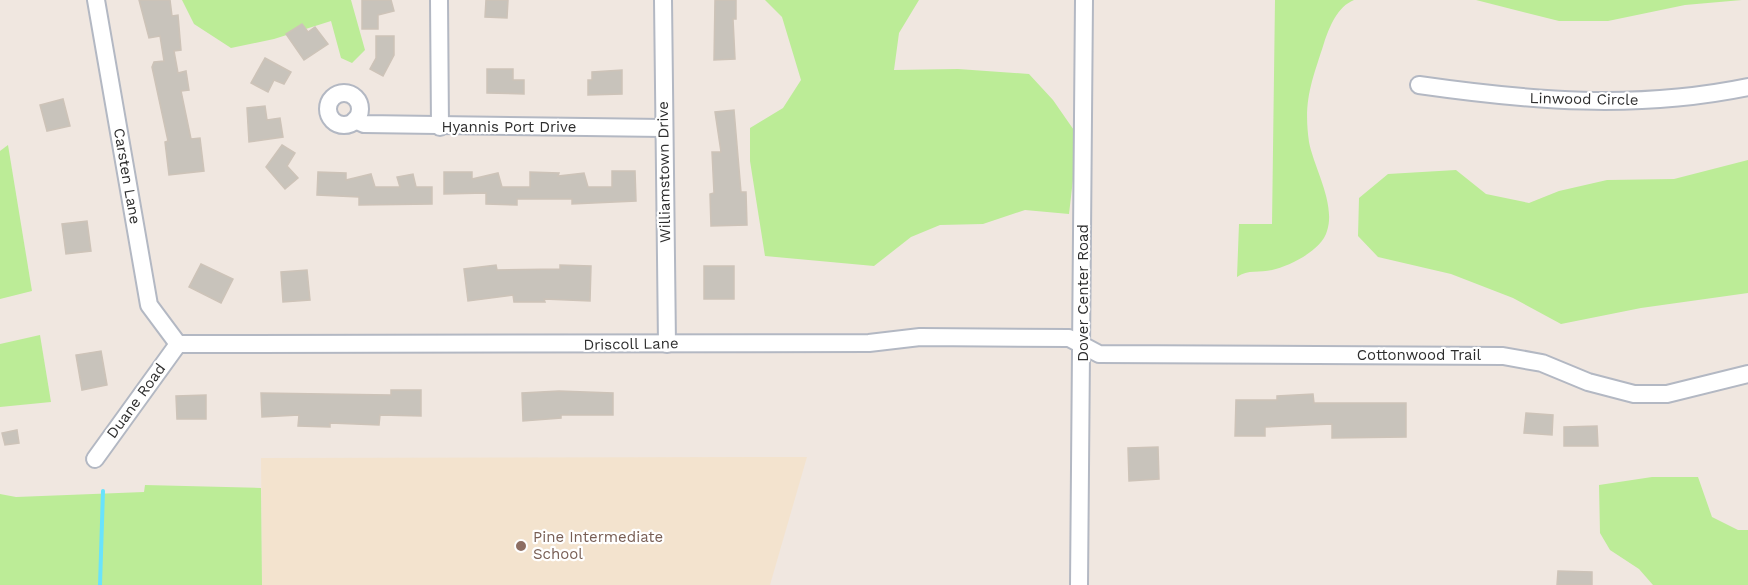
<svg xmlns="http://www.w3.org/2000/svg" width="1748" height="585" viewBox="0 0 1748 585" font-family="'Work Sans',sans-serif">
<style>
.education{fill:#f3e3ce}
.green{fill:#bcec97}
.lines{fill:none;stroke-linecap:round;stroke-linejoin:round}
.stream{stroke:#69e3fc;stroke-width:4}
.building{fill:#c8c3bb;stroke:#cdc3b8;stroke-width:1.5}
.minor-casing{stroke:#b3b8c3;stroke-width:20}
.minor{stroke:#fff;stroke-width:16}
.education-dot{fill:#8d6e63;stroke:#fff;stroke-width:2}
.labels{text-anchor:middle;stroke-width:4.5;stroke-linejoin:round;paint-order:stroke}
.street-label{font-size:15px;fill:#2e2e2e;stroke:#fff}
.education-label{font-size:15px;fill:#785e54;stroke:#fff;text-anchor:start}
</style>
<rect width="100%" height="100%" fill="#f0e7e0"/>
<path class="education" d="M807 457 770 585H262L261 458Z"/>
<g class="green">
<path d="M182 0H351L365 50 352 63 341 58 331 21 274 39 231 48 194 24Z"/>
<path d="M765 0H919L899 33 894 70 958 69 1029 74 1053 100 1078 136 1069 214 1025 210 983 224 940 225 911 237 874 266 765 256 750 161V128L783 108 801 80 782 17Z"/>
<path d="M1275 0H1354C1337 7 1330 26 1324 43 1312 81 1303 100 1309 142 1314 168 1336 204 1327 231 1322 250 1290 266 1272 270 1260 273 1248 269 1237 277L1239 224H1272Z"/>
<path d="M1476 0H1742L1685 5 1608 21H1559Z"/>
<path d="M8 145 32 291 0 299V151Z"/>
<path d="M1748 160V293L1641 308 1561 324 1513 298 1451 274 1378 257 1358 236 1359 198 1388 174 1456 170 1486 194 1529 203 1559 191 1607 180 1674 179Z"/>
<path d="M40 335 51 402 0 407V344Z"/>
<path d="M1652 477H1698L1712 517 1738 530H1748V585H1653L1639 569 1610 550 1600 533 1599 485Z"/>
<path d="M145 485 261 488 262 585H0V494L16 497 144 492Z"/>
</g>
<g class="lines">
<path class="stream" d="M100 585 103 491"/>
</g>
<g class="building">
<path d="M139 0H170L172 16 178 15 181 50 174 51 178 73 186 71 189 90 181 91 191 139 200 138 204 171 169 175 165 142 168 141 152 67 154 62 164 61 160 36 149 38Z"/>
<path d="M362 0H391L394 11 378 15V29H362Z"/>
<path d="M486 0H508L507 18 485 17Z"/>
<path d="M715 0H736V19H733L735 59 714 60Z"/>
<path d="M302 24 308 32 315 27 328 44 304 60 286 34Z"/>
<path d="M376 36H394V55L383 76 370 69 376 58Z"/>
<path d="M265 58 291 72 284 84 274 80 268 92 251 83Z"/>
<path d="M487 69H513V80H524V94L487 93Z"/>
<path d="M622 70V94L588 95V80H592V72Z"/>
<path d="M63 99 70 126 47 131 40 105Z"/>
<path d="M265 106 267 120 280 118 283 137 249 142 247 108Z"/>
<path d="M734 110 741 192H746L747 225 711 226 710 194 714 193 712 152H721L715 112Z"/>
<path d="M282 145 295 153 287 166 298 178 285 189 266 167Z"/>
<path d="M612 171H635L636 201 572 204V199H517V205L486 204V193L444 194V172H472V179L498 173 502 187H530V172L559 173 558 176 584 173 588 187H612Z"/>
<path d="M318 172 346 173V180L371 174 375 187H400L397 177 413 174 416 187H432V204L359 205V197L317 195Z"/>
<path d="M87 221 91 251 66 254 62 224Z"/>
<path d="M201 264 233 279 221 303 189 287Z"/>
<path d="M496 265 497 270 560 269V265L591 266 590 301 544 299 545 302H514L513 295 468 301 464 269Z"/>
<rect x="704" y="266" width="30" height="33"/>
<path d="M307 270 310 300 283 302 281 272Z"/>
<path d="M101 351 107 385 82 390 76 355Z"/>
<path d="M391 390H421V416L380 415 379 425 330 423V427L298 426 299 415 262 417 261 393 391 395Z"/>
<path d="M559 391 613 393V415H561V418L523 421 522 393Z"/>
<path d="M1313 394 1314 403H1406V437L1332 438V424L1265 427V436H1235L1236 400H1277V396Z"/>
<path d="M206 395V419H177L176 396Z"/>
<path d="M1526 413 1553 415 1552 435 1524 433Z"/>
<path d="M1597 426 1598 446H1564V427Z"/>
<path d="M17 430 19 443 5 445 2 433Z"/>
<path d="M1158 447 1159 479 1129 481 1128 448Z"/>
<path d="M1558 571 1592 572V585H1557Z"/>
</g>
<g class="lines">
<g class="minor-casing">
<g id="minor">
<path d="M96 0 149 305 178 344"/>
<path d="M439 0 440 127"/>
<path d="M663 0 667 344"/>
<path d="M1419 85C1531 101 1636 110 1748 87"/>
<circle cx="344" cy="109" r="16"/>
<path d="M355 120 364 124 663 128"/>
<path d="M178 344 869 343 920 337 1069 338 1099 354 1503 356 1542 363 1588 382 1634 394H1667L1748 374"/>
<path d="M95 459 178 344"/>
<path d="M1079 585 1084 0"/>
</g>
</g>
<use href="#minor" class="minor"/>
</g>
<circle class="education-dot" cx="521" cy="546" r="6"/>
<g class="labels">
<g class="street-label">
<text transform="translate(1584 99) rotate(1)" y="5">Linwood Circle</text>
<text x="509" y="132">Hyannis Port Drive</text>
<text transform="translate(664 172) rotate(-91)" y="5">Williamstown Drive</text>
<text transform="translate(127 176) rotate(80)" y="5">Carsten Lane</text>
<text transform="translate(1083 293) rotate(-90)" y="5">Dover Center Road</text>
<text transform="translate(631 344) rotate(-1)" y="5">Driscoll Lane</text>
<text x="1419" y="360">Cottonwood Trail</text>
<text transform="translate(136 401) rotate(-54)" y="5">Duane Road</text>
</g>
<g class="education-label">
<text x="533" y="542">Pine Intermediate<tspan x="533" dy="17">School</tspan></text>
</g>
</g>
</svg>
